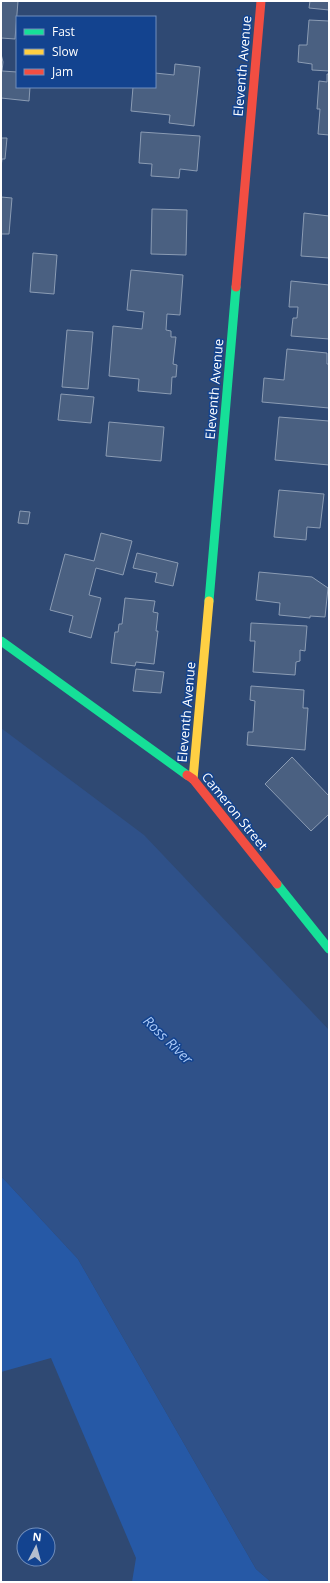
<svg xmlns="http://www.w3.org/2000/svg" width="330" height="1583" viewBox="0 0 330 1583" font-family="'Open Sans',sans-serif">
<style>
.green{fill:#2659a6}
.water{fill:#2f5189}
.building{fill:#4a6081;stroke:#8b9cb4}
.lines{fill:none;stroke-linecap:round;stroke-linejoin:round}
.fast{stroke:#16e098;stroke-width:9}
.slow{stroke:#ffcf43;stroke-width:9}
.jam{stroke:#f24e42;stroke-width:9}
.labels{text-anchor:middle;stroke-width:3;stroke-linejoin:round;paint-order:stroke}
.street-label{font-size:13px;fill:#fff;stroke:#13438f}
.water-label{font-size:14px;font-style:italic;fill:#aacaf8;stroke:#13438f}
</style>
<rect width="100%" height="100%" fill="#2f4973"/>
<path class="green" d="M1 1176 78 1259 256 1569 271 1582H132L136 1558 51 1358 1 1372Z"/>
<path class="water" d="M1 728 144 835 329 1030V1582H271L256 1569 78 1259 1 1176Z"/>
<g class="building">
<path d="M1 1H18L15 39 1 38Z"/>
<path d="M310 1H329V10L309 8Z"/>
<path d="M309 20 329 21V71L312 70V64L298 62 299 45H307Z"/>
<path d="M1 54 3 62 2 71 17 72V87H30L29 101 1 98Z"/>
<path d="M175 64 200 67 194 126 169 123 170 115 131 111 133 87H155V73L174 75Z"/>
<path d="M327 74H329V135L318 134 320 109H317L319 81 327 82Z"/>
<path d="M141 132 200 136 197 171 180 169 179 178 151 176 152 164 139 163Z"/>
<path d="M1 138H7L5 159H2L1 167Z"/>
<path d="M1 197 12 198 9 234H1Z"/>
<path d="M152 209 187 210 186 255 151 254Z"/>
<path d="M304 213 329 216V258L301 256Z"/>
<path d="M33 253 57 255 54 294 30 292Z"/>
<path d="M131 270 183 275 180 315 167 314 166 330 171 331V337H176L173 364 177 365 176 377H172L171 394 138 391 139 379 109 376 113 326 142 329 144 312 127 310Z"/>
<path d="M291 281 329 285V339L291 336 293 318H297L298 307H289Z"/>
<path d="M67 330 93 332 88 389 62 387Z"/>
<path d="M287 349 327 353V364H329V408L262 402 264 378 284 380Z"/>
<path d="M61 394 94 397 91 423 58 420Z"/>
<path d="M279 417 329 421V465L275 460Z"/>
<path d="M109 422 164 427 161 461 106 456Z"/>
<path d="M279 490 324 494 320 528 307 527 306 540 274 537Z"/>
<path d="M20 511 30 512 28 524 18 523Z"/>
<path d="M101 533 132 541 123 575 96 568 89 595 101 598 91 638 69 632 73 616 50 610 65 554 94 561Z"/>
<path d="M137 553 178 563 173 586 155 582 157 573 133 568Z"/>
<path d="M259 572 312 577 328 588 325 617 310 616V618L279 615 280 603 256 600Z"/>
<path d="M125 598 155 601 153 612 158 613 156 631H158L154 664 136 662 135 666 111 663 115 632H118L119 624H122Z"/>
<path d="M251 623 307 626 305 651 300 650V661L296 662 295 675 253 672 255 641H250Z"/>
<path d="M136 669 164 672 161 693 133 691Z"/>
<path d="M251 686 304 690 303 708H308L305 750 247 745 248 732H253L255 701 250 700Z"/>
<path d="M292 757 329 796V814L311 831 265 784Z"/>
</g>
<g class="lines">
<g class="fast">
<path d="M209 601 236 287"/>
<path d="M1 641 187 775"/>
<path d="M277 884 329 949"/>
</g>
<path class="slow" d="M193 779 209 601"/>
<g class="jam">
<path d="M236 287 261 1"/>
<path d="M187 775 193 779 277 884"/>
</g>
</g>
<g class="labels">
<g class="street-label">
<text transform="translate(242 66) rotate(-85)" y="5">Eleventh Avenue</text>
<text transform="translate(214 389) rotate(-85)" y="5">Eleventh Avenue</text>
<text transform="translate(186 712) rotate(-85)" y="5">Eleventh Avenue</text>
<text transform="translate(235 811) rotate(51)" y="5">Cameron Street</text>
</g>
<g class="water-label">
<text transform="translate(168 1040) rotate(44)" y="5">Ross River</text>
</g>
</g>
<rect width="330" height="1583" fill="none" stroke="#ffffff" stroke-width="4"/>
<rect x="16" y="16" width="140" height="72" fill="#13438f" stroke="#718ebc"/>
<rect x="24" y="29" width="20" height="6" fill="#16e098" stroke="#718ebc"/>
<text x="52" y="36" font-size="12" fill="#ffffff">Fast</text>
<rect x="24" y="49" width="20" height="6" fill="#ffcf43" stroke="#718ebc"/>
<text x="52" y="56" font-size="12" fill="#ffffff">Slow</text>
<rect x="24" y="69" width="20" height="6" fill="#f24e42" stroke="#718ebc"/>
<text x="52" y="76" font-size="12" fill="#ffffff">Jam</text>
<g transform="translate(36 1547) rotate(6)"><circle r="19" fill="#13438f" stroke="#718ebc"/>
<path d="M0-3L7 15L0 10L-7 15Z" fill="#b6bfce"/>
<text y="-6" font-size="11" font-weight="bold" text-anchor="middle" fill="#ffffff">N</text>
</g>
</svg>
